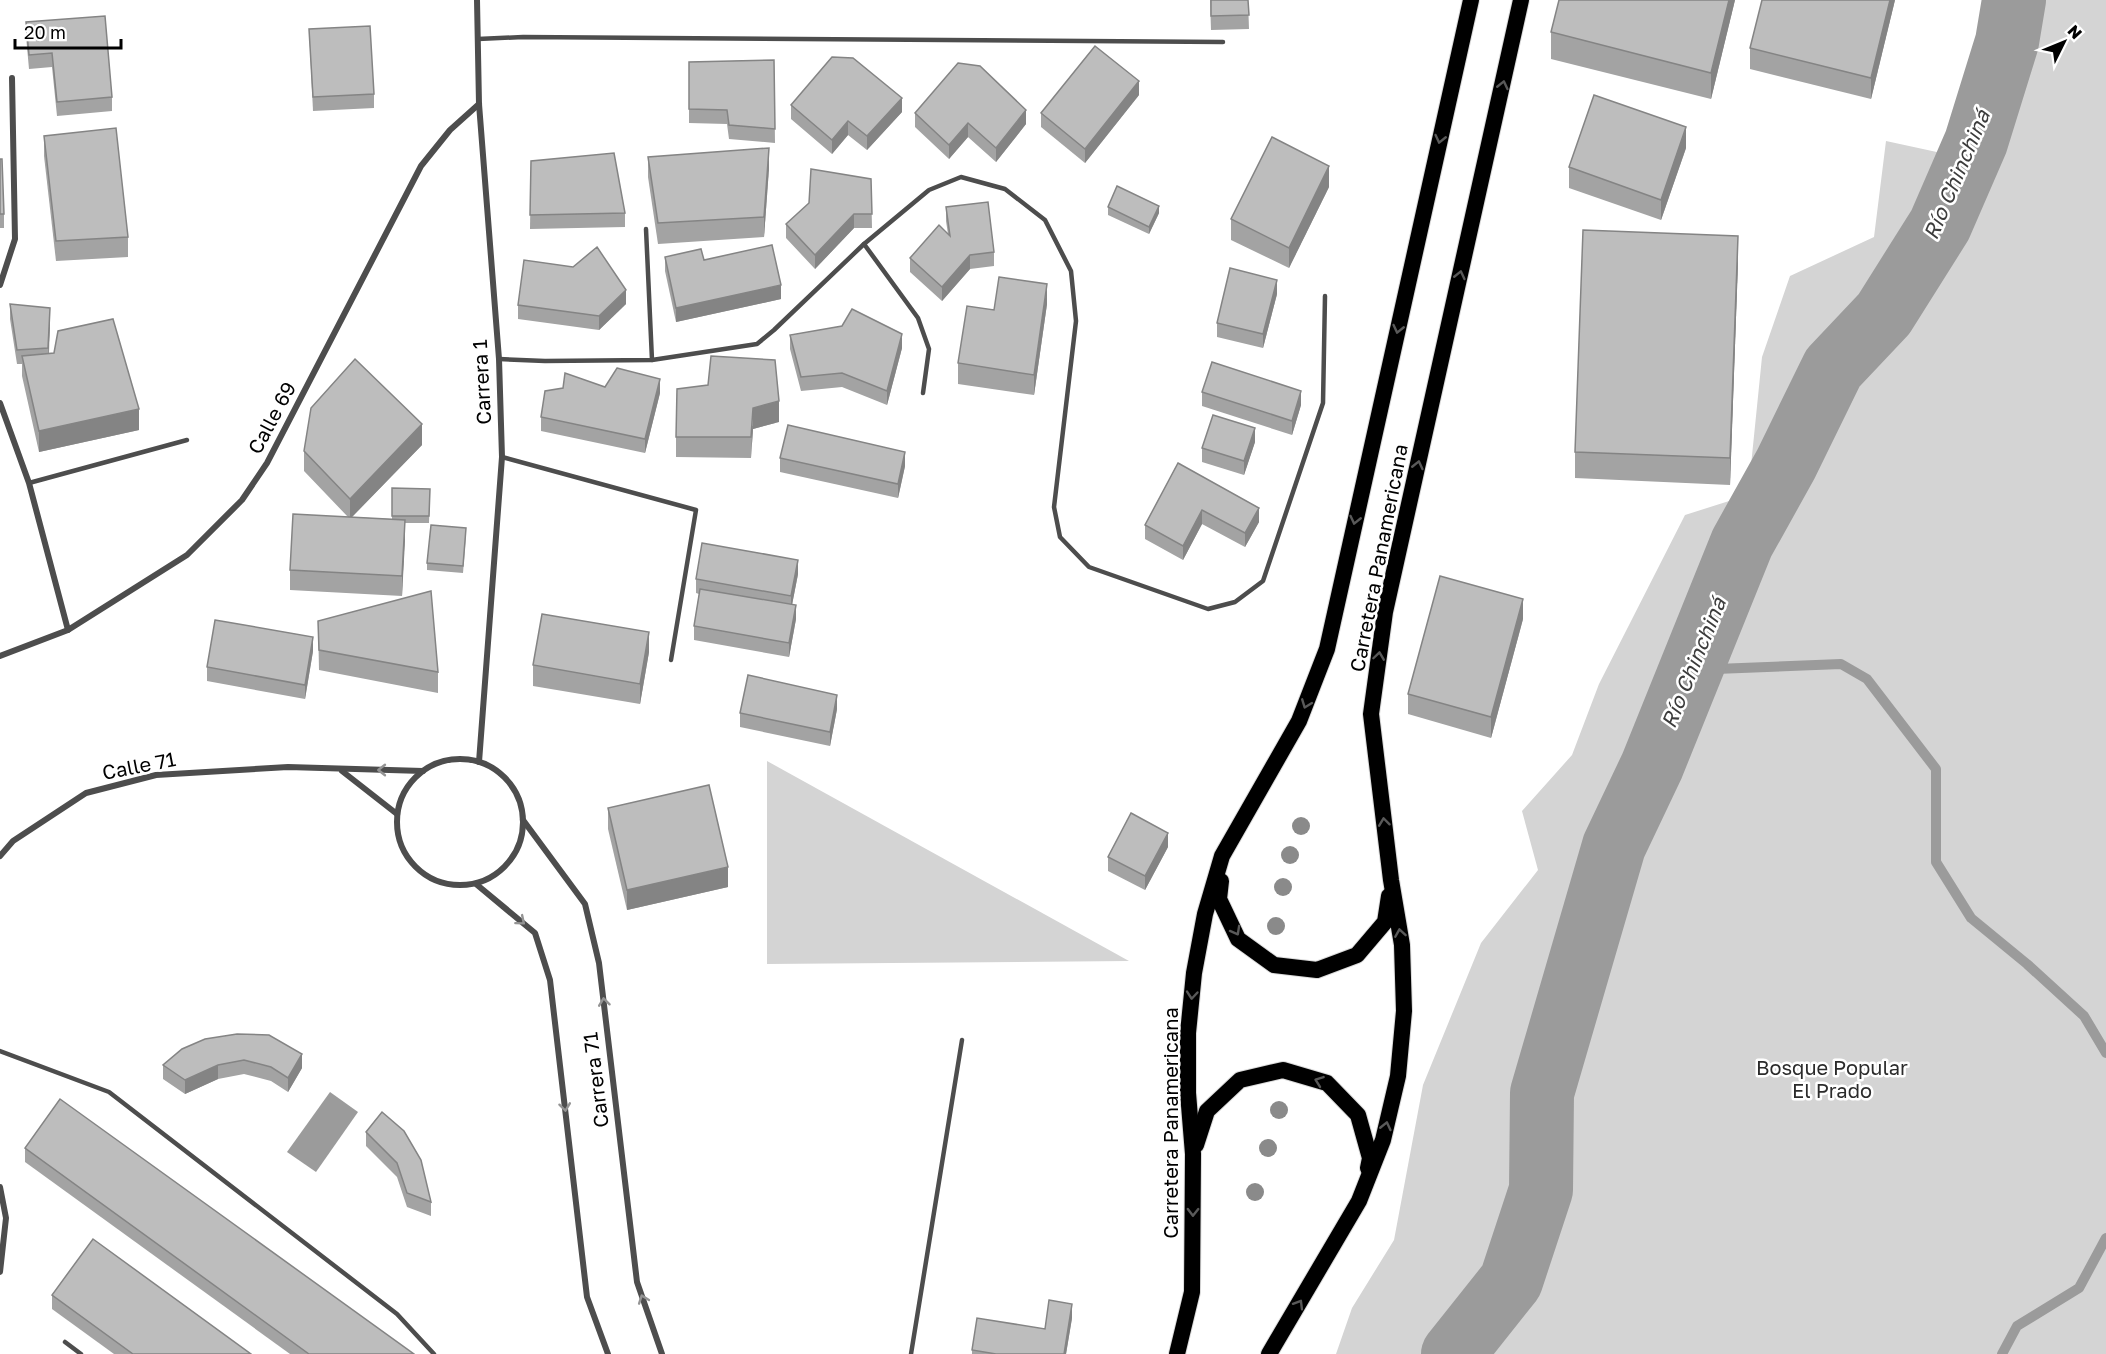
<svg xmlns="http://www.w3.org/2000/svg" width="2106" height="1354" viewBox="0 0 2106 1354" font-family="'Golos Text',sans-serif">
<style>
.green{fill:#d4d4d4}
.water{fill:#9b9b9b}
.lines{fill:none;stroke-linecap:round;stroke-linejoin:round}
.stream{stroke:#9b9b9b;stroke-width:10}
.river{stroke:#9b9b9b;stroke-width:64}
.trunk-casing{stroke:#dbdbdb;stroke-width:18}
.service{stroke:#4d4d4d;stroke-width:4.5}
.minor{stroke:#4d4d4d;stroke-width:6}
.trunk{stroke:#000;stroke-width:16}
.tree{fill:#8a8a8a}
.wall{fill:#a3a3a3}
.shaded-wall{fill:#848484}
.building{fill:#bdbdbd;stroke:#848484;stroke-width:1.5}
.oneway{stroke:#595959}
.oneway2{stroke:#949494}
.labels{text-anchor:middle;stroke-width:5;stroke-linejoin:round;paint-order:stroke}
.street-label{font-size:20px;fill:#000;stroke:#fff}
.park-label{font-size:20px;fill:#2b2b2b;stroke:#fff}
.water-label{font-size:21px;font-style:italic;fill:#3c3c3c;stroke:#fff}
</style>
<rect width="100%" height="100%" fill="#fff"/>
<g class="green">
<path d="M2014 0H2106V1354H1336L1352 1308 1394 1240 1423 1085 1481 943 1538 870 1522 811 1572 755 1599 684 1685 515 1748 495 1762 357 1790 276 1874 237 1886 141 1969 159C1991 109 2005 53 2014 0Z"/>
<path d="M767 761 1129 961 767 964Z"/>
</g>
<path class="water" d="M330 1092 358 1112 316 1172 287 1152Z"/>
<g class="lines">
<g class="stream">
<path d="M1690 670 1841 664 1867 679 1936 769V862L1971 918 2027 964 2084 1016 2106 1053"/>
<path d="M2002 1354 2017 1326 2079 1288 2106 1238"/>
</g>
<path class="river" d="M1453 1354 1511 1281 1541 1190 1542 1093 1614 846 1652 766 1742 543 1786 464 1833 368 1884 314 1940 225 1976 142 2007 42 2014 0"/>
<g class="trunk-casing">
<g id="trunk">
<path d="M1221 881 1219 899 1238 939 1274 965 1317 970 1357 955 1385 922 1389 896"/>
<path d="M1196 1145 1207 1111 1240 1080 1283 1070 1327 1083 1358 1115 1370 1158 1368 1168"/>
<path d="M1177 1354 1192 1292 1193 1154 1188 1093V1033L1194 973 1205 914 1222 856 1299 721 1327 649 1471 0"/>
<path d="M1269 1354 1359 1201 1383 1140 1398 1076 1404 1011 1402 945 1391 880 1371 714 1385 612 1521 0"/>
</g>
</g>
<g class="service">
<path d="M478 39 523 37 1223 42"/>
<path d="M646 229 652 360"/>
<path d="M864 244 918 318 929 349 923 393"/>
<path d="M499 359 545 361 652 360 757 344 774 330 864 244 929 190 961 177 1005 189 1045 220 1071 271 1076 321 1054 507 1060 537 1089 567 1208 609 1235 602 1263 581 1323 403 1325 296"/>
<path d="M502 457 696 510 671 660"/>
<path d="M29 483 187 440"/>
<path d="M0 1051 109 1092 397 1314 434 1354"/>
<path d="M65 1342 81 1354"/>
<path d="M911 1354 962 1040"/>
</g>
<g class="minor">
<path d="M477 0 479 104 499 359 502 457 479 762"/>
<path d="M0 285 15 239 12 78"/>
<path d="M0 403 29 483 68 630"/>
<path d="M0 656 68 630 187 555 242 500 267 463 421 166 450 130 479 104"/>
<circle cx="460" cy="822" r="63"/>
<path d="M342 771 397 814"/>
<path d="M523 820 585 904 599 963 637 1282 662 1354"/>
<path d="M0 856 13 841 86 793 156 775 288 767 423 771"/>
<path d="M476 884 535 933 550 980 587 1297 608 1354"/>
<path d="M0 1187 6 1218 0 1272"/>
</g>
<use href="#trunk" class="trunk"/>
</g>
<g class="tree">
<circle cx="1301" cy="826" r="9"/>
<circle cx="1290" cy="855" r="9"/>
<circle cx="1283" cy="887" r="9"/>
<circle cx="1276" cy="926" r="9"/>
<circle cx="1279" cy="1110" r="9"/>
<circle cx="1268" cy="1148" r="9"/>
<circle cx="1255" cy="1192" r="9"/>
</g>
<g class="wall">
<path d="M1210 0H1248L1249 29 1211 30Z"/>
<path d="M1735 0 1711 99 1551 59V32Z"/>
<path d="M1895 0 1871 99 1750 69V48Z"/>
<path d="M26 22 112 97V111L57 116 52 67 29 69 26 36Z"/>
<path d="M309 29 374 94V108L313 111Z"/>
<path d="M774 60 775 143 729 139 727 124 689 123V62Z"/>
<path d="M1139 95 1085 163 1041 127V113Z"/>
<path d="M791 105 902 112 867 150 848 135 832 154 791 119Z"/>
<path d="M915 113 1026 124 996 162 968 137 949 159 915 127Z"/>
<path d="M44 136 128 237V257L56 261 44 156Z"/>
<path d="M1686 148 1661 220 1569 188V167Z"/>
<path d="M648 157 769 168 764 237 658 244 648 177Z"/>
<path d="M0 159 4 214V228H0Z"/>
<path d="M531 161 625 213V227L530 229Z"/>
<path d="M871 179 872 228H854L815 269 786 238V224Z"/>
<path d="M1329 187 1289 268 1231 240V219Z"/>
<path d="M946 207 994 252V266L970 269 942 301 910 272V258L948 234 946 221Z"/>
<path d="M1108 207 1159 213 1149 234 1108 215Z"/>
<path d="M665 257 704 260 781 299 676 322 665 271Z"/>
<path d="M1738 262 1730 485 1575 478V452Z"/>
<path d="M1277 294 1263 348 1217 337V323Z"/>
<path d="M10 304 50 322 49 354 139 430 39 452 22 376V364H17L10 319Z"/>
<path d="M626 304 599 330 518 319V305Z"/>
<path d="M1047 304 1034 395 958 384V363L994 310Z"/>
<path d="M790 335 902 348 887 405 842 387 801 391 790 349Z"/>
<path d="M605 387 660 393 645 453 541 431V417Z"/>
<path d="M1202 392 1301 405 1292 435 1202 406Z"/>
<path d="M779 422 753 429 751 458 676 457V437Z"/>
<path d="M1255 442 1244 475 1202 462V448Z"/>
<path d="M422 445 352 517 392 519V488L430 489 429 523H405L402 596 290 590V570L348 517 304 471V451Z"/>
<path d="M780 458 905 466 898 498 780 472Z"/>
<path d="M1178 463 1259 522 1245 547 1202 524 1183 560 1145 539V525Z"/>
<path d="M466 535 463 573 427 570V563Z"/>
<path d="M798 574 792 605 796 619 789 657 694 640V626L699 594 696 593V579Z"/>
<path d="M1523 619 1491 738 1408 714V694Z"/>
<path d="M318 621 438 672V693L319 670Z"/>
<path d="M313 651 305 699 207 681V667Z"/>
<path d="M649 652 640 704 533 686V665Z"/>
<path d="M837 709 830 746 740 727V713Z"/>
<path d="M608 808 728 887 627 910 608 829Z"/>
<path d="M1168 847 1145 890 1108 871V857Z"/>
<path d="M182 1049 302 1068 288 1092 271 1081 244 1074 218 1079 185 1094 163 1079V1065Z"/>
<path d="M382 1112 431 1202V1216L407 1207 397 1177 366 1146V1132Z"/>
<path d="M25 1148 414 1354H290L25 1162Z"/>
<path d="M52 1295 251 1354H114L52 1309Z"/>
<path d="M1072 1318 1066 1354H972V1350L1045 1329Z"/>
</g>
<g class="shaded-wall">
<path d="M1729 0H1735L1711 99V73Z"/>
<path d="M1890 0H1895L1871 99V78Z"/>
<path d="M1139 81V95L1085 163V149Z"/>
<path d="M902 98V112L867 150V136Z"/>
<path d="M1026 110V124L996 162V148Z"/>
<path d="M848 121V135L832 154V140Z"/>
<path d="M968 123V137L949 159V145Z"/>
<path d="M1686 127V148L1661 220V200Z"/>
<path d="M769 148V168L764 237V217Z"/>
<path d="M1329 166V187L1289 268V248Z"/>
<path d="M1159 206V213L1149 234V227Z"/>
<path d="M854 214V228L815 269V255Z"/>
<path d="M1738 236V262L1730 485V458Z"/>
<path d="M970 255V269L942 301V287Z"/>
<path d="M1277 280V294L1263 348V334Z"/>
<path d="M1047 284V304L1034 395V375Z"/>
<path d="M781 285V299L676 322V308Z"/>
<path d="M626 290V304L599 330V316Z"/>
<path d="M50 308V322L48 362V348Z"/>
<path d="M902 334V348L887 405V391Z"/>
<path d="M660 379V393L645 453V439Z"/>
<path d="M1301 391V405L1292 435V421Z"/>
<path d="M779 401V422L753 429 751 458 753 408Z"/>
<path d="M139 409V430L39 452V431Z"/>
<path d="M422 424V445L350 519V499Z"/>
<path d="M1255 428V442L1244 475V461Z"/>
<path d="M905 452V466L898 498V484Z"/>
<path d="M1259 508V522L1245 547V533Z"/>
<path d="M1202 510V524L1183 560V546Z"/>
<path d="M405 520V541L402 596V576Z"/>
<path d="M798 560V574L791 610V596Z"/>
<path d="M1523 599V619L1491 738V717Z"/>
<path d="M796 605V619L789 657V643Z"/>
<path d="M649 632V652L640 704V684Z"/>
<path d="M313 637V651L305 699V685Z"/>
<path d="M837 695V709L830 746V732Z"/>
<path d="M1168 833V847L1145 890V876Z"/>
<path d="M728 867V887L627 910V890Z"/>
<path d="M302 1054V1068L288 1092V1078Z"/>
<path d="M218 1065V1079L185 1094V1080Z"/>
<path d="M1072 1304V1318L1066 1354H1064Z"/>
</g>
<g class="building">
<path d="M1211 0H1248L1249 15 1211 16Z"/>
<path d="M1559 0H1729L1711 73 1551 32Z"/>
<path d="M1762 0H1890L1871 78 1750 48Z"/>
<path d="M105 16 112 97 57 102 52 53 29 55 26 22Z"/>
<path d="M370 26 374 94 313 97 309 29Z"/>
<path d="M1095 46 1139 81 1085 149 1041 113Z"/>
<path d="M832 57 853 58 902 98 867 136 848 121 832 140 791 105Z"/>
<path d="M774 60 775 129 729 125 727 110 689 109V62Z"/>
<path d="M958 63 980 66 1026 110 996 148 968 123 949 145 915 113Z"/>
<path d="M1594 95 1686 127 1661 200 1569 167Z"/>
<path d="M116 128 128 237 56 241 44 136Z"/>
<path d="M1272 137 1329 166 1289 248 1231 219Z"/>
<path d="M769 148 764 217 658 223 648 157Z"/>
<path d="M614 153 625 213 530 215 531 161Z"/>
<path d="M0 159H2L4 214H0Z"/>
<path d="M811 169 871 179 872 214H854L815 255 786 224 809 203Z"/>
<path d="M1117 186 1159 206 1149 227 1108 207Z"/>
<path d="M988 202 994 252 970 255 942 287 910 258 939 225 950 236 946 207Z"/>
<path d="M1583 230 1738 236 1730 458 1575 452Z"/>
<path d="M772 245 781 285 676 308 665 257 701 249 704 260Z"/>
<path d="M597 247 626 290 599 316 518 305 524 260 573 267Z"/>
<path d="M1230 268 1277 280 1263 334 1217 323Z"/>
<path d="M999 277 1047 284 1034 375 958 363 967 306 994 310Z"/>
<path d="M10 304 50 308 48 348 17 350Z"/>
<path d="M852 309 902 334 887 391 842 373 801 377 790 335 842 326Z"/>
<path d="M113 319 139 409 39 431 22 356 54 353 58 331Z"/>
<path d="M711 356 775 360 779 401 753 408 751 437H676L677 389 708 385Z"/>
<path d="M355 359 422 424 350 499 304 451 311 408Z"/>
<path d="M1212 362 1301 391 1292 421 1202 392Z"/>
<path d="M617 368 660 379 645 439 541 417 545 391 563 388 565 373 605 387Z"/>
<path d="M1213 415 1255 428 1244 461 1202 448Z"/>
<path d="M788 425 905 452 898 484 780 458Z"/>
<path d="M1178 463 1259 508 1245 533 1202 510 1183 546 1145 525Z"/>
<path d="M392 488 430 489 429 516H392Z"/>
<path d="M293 514 405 520 402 576 290 570Z"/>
<path d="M431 525 466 528 463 566 427 563Z"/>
<path d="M702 543 798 560 791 596 696 579Z"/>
<path d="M1440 576 1523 599 1491 717 1408 694Z"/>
<path d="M700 589 796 605 789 643 694 626Z"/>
<path d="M431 591 438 672 319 650 318 621Z"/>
<path d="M542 614 649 632 640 684 533 665Z"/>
<path d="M215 620 313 637 305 685 207 667Z"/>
<path d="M748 675 837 695 830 732 740 713Z"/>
<path d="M709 785 728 867 627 890 608 808Z"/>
<path d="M1131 813 1168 833 1145 876 1108 857Z"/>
<path d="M237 1034 269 1035 302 1054 288 1078 271 1067 244 1060 218 1065 185 1080 163 1065 182 1049 205 1039Z"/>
<path d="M60 1099 414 1354H309L25 1148Z"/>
<path d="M382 1112 404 1131 421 1160 431 1202 407 1193 397 1163 366 1132Z"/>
<path d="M93 1239 251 1354H133L52 1295Z"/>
<path d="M1049 1300 1072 1304 1064 1354H996L972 1350 977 1318 1045 1329Z"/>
</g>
<defs><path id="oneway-chevron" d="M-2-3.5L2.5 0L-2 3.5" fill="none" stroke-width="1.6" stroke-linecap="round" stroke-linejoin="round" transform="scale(1.5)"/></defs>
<g class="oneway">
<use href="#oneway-chevron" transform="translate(1503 85) rotate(-77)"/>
<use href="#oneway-chevron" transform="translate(1440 139) rotate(103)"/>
<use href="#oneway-chevron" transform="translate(1460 275) rotate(-77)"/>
<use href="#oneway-chevron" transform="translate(1398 329) rotate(103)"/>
<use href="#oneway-chevron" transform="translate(1418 465) rotate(-77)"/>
<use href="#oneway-chevron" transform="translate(1355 520) rotate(103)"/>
<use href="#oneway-chevron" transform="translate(1379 656) rotate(-82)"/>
<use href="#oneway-chevron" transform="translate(1306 704) rotate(111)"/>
<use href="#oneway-chevron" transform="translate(1384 822) rotate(-97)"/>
<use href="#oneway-chevron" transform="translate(1236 931) rotate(61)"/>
<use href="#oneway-chevron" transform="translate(1400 933) rotate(-99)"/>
<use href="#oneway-chevron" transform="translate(1192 995) rotate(95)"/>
<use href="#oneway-chevron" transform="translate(1319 1081) rotate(-160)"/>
<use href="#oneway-chevron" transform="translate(1386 1126) rotate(-77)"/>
<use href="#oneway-chevron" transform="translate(1193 1212) rotate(91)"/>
<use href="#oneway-chevron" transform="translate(1299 1304) rotate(-59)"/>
</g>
<g class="oneway2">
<use href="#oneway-chevron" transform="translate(382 770) rotate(-180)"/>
<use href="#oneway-chevron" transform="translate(521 921) rotate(40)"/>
<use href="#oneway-chevron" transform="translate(604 1002) rotate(-97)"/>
<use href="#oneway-chevron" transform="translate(565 1107) rotate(83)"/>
<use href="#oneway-chevron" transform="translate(643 1299) rotate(-110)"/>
</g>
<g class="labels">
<g class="street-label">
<text transform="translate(482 382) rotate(-93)" y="7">Carrera 1</text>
<text transform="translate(272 418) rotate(-62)" y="7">Calle 69</text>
<text transform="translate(1379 558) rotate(-79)" y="7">Carretera Panamericana</text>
<text transform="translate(139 766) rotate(-11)" y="7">Calle 71</text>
<text transform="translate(596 1080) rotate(-97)" y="7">Carrera 71</text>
<text transform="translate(1171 1123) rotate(-90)" y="7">Carretera Panamericana</text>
</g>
<g class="park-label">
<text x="1832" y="1075">Bosque Popular<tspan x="1832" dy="23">El Prado</tspan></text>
</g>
<g class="water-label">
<text transform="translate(1957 175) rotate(-67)" y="7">Río Chinchiná</text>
<text transform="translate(1694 663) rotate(-68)" y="7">Río Chinchiná</text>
</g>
</g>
<g transform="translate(2064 42) rotate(47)" stroke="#ffffff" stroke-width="4.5" paint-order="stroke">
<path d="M0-4.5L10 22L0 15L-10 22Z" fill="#000000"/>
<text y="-9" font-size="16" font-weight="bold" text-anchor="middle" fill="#000000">N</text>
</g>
<path d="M15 39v9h106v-9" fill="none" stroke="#000000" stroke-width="3"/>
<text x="24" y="39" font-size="18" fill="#000000" stroke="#ffffff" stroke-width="4.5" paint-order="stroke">20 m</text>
</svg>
